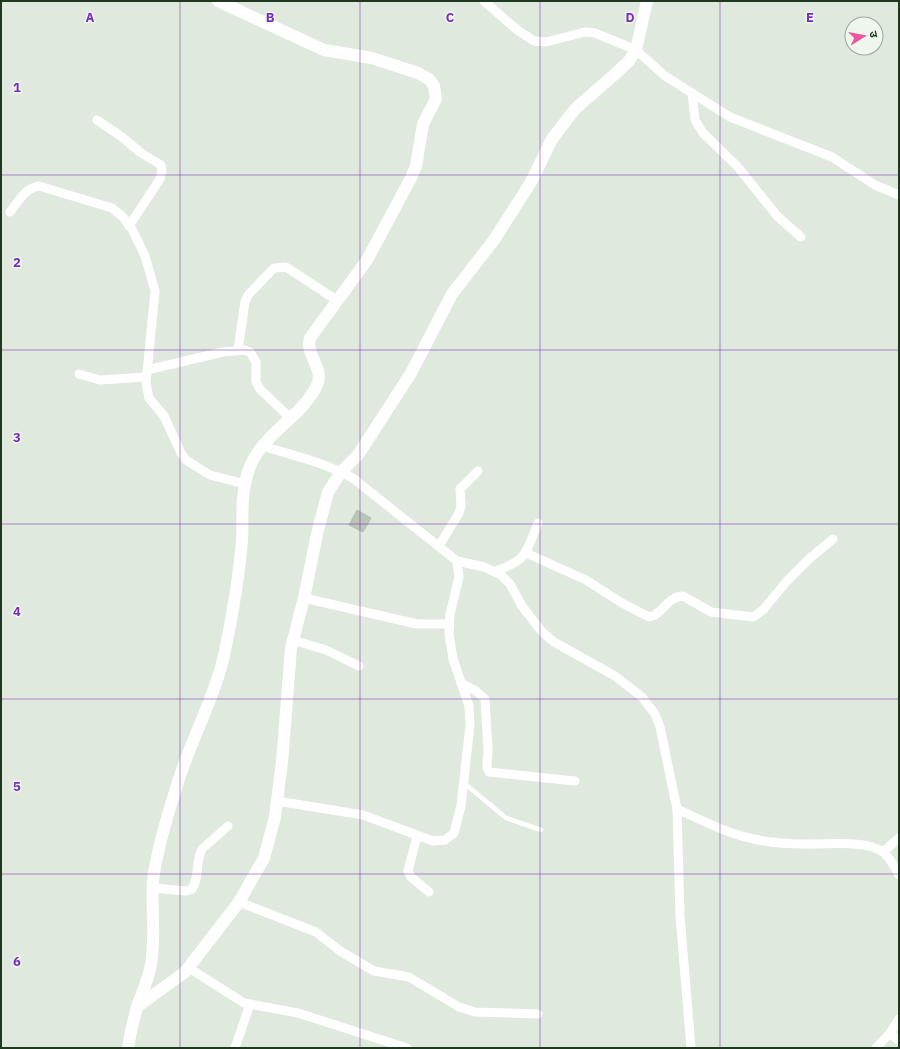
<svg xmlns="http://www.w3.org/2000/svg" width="900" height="1049" viewBox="0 0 900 1049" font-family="'IBM Plex Sans','Noto Sans Devanagari',sans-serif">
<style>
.building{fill:#b8c7b6;stroke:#b2c2b0}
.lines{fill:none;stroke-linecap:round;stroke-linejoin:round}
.lane{stroke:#fff;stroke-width:4.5}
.street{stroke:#fff;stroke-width:9}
.secondary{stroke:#fff;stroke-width:12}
.grid{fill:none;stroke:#7b2cbf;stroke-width:1;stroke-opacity:0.55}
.grid-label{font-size:13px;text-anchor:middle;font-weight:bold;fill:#7b2cbf;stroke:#eff6ee;stroke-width:3;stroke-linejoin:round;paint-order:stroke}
</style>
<rect width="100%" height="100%" fill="#dfe9de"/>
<path class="building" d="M357 510 371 518 363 532 349 525Z"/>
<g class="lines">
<path class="lane" d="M464 783 506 818 541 830"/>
<g class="street">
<path d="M484 1 516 29 534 41 546 42 585 32 595 33 636 50 665 76 730 117 832 157 875 185 899 195"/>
<path d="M692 93 695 120 703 133 737 166 778 217 801 237"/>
<path d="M97 120 122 137 141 153 161 165 162 171 160 179 129 226"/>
<path d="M10 212C18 202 25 188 39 186L112 208 123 217 132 229 145 256 155 291 146 383 149 398 164 416 181 453 186 460 210 475 245 484"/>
<path d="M238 350 245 302 248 295 274 268 286 267 338 301"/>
<path d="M147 370 223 352 244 350 250 352 256 362V381L259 388 290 418"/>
<path d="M79 374 100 380 146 377"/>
<path d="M262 446C293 455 326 463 354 479L457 561 459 577 450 614 449 634 453 659 469 706 470 725 461 806 454 833 445 840 433 841 363 815 277 801"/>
<path d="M439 546 459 513 461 506 460 489 478 471"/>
<path d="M526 553 586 580 622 603 649 617C663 615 666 597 683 596L711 612 753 617 763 610 787 581 809 559 833 539"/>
<path d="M457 561 484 567 501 575 510 584 522 606 542 632 554 642 615 676 642 697 655 714 660 727 677 809 680 916 691 1048"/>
<path d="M496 571C528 559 525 554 538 523"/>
<path d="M304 598 417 624H448"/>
<path d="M293 640 326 650 359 666"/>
<path d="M461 683 476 691 485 699 488 749 487 767 489 772 575 781"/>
<path d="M677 809C702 820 727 834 754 839 771 843 789 844 806 844 827 845 867 839 884 853 891 859 895 867 899 875"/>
<path d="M417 836 408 871 411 877 429 892"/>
<path d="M883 852 899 838"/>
<path d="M153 888 186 891 192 889C200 878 195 861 202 849L228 826"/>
<path d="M239 902 316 932 340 951 374 971 409 977 459 1007 475 1012 538 1014"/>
<path d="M189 968 244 1003 298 1013 407 1048"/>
<path d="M890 1033 899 1041"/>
<path d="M235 1048 250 1004"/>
<path d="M876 1048 890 1033 899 1019"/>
</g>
<g class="secondary">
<path d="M137 1007 185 972 239 902 264 858 275 817 282 762 291 648 304 598 317 534 328 492 341 472 358 455 411 373 452 294 494 240 531 182 552 139 575 109 615 74 629 61 636 50 647 1"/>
<path d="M128 1048C130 1033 134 1018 138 1004 143 991 149 977 151 964 156 937 151 908 153 881 156 852 169 810 178 782 192 737 218 691 226 646 233 612 239 576 242 541 243 522 241 502 245 484 253 435 299 423 317 385 325 368 305 356 310 338L367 260 411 178 416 166 423 124 436 99 434 86 429 79 418 73 372 58 324 50 218 1"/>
</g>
</g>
<path class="grid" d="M180 1V1048M360 1V1048M540 1V1048M720 1V1048M1 175H899M1 350H899M1 524H899M1 699H899M1 874H899"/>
<g class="grid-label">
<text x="90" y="22">A</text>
<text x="270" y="22">B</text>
<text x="450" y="22">C</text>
<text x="630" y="22">D</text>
<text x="810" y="22">E</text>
<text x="17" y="92">1</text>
<text x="17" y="267">2</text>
<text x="17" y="442">3</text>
<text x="17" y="616">4</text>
<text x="17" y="791">5</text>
<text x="17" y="966">6</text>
</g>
<rect width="900" height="1049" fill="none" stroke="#203820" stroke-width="4"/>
<g transform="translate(864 36) rotate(79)"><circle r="19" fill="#eff6ee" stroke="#9caa9c"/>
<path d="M0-3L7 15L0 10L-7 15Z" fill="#ef559a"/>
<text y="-6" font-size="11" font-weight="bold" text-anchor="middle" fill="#203820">उ</text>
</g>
</svg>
